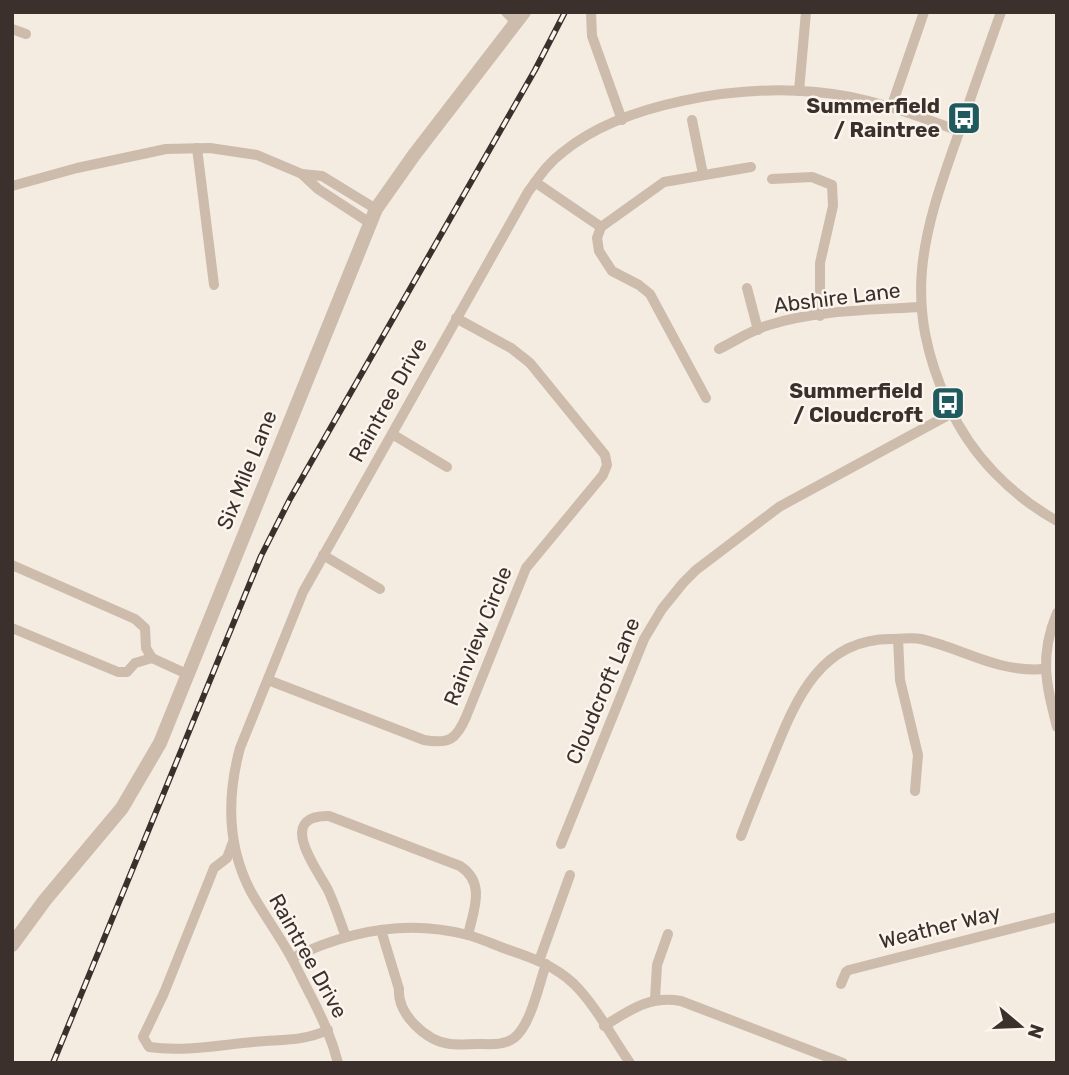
<svg xmlns="http://www.w3.org/2000/svg" width="1069" height="1075" viewBox="0 0 1069 1075" font-family="Rubik,sans-serif">
<style>
.lines{fill:none;stroke-linecap:round;stroke-linejoin:round}
.minor{stroke:#cdbbac;stroke-width:10}
.tertiary{stroke:#cdbbac;stroke-width:14}
.rail-casing{stroke:#3b302b;stroke-width:6}
.rail{stroke:#fbf5ee;stroke-width:3.5;stroke-dasharray:10;stroke-linecap:butt}
.labels{text-anchor:middle;stroke-width:5;stroke-linejoin:round;paint-order:stroke}
.poi-label{font-size:21px;font-weight:bold;fill:#3b302b;stroke:#fbf5ee;text-anchor:end}
.street-label{font-size:21px;fill:#3b302b;stroke:#fbf5ee}
</style>
<rect width="100%" height="100%" fill="#f4ebe1"/>
<g class="lines">
<g class="minor">
<path d="M506 12 516 22"/>
<path d="M591 12 592 36 622 120"/>
<path d="M1001 12C986 54 971 96 957 138 921 239 902 303 949 406 971 455 1011 495 1057 521"/>
<path d="M12 29 26 34"/>
<path d="M799 91 806 12"/>
<path d="M891 108 924 12"/>
<path d="M692 120 703 174"/>
<path d="M197 148 214 285"/>
<path d="M302 174 318 189 370 223"/>
<path d="M772 179 812 177 832 185 833 206 820 263V316"/>
<path d="M535 182 601 227"/>
<path d="M12 186 77 168 166 149 210 148 257 155 302 174 322 176 376 209"/>
<path d="M747 288 758 330"/>
<path d="M719 349C735 341 752 330 769 325 817 310 871 310 921 307"/>
<path d="M706 398 650 294 639 285 612 271 599 251 597 238 601 227 664 182 751 167"/>
<path d="M392 434 447 467"/>
<path d="M323 555 380 589"/>
<path d="M12 565 135 619 145 628 146 648 152 658 189 675"/>
<path d="M1057 613C1039 656 1046 684 1057 727"/>
<path d="M12 628 118 672H127L135 663 152 658"/>
<path d="M898 639 900 680 918 755 915 791"/>
<path d="M268 680 424 740C449 744 456 740 466 717L526 568 603 475 607 465 605 455 530 363 511 348 456 318"/>
<path d="M741 836C751 809 762 783 773 756 796 699 821 637 894 639 903 639 912 637 921 639 965 649 997 673 1045 669"/>
<path d="M233 842 227 858 214 868 164 993 143 1037 149 1047C183 1052 219 1045 253 1042 281 1039 301 1042 328 1030"/>
<path d="M561 844 644 639 662 609 683 583 696 570 779 507 952 413"/>
<path d="M381 930 399 989C397 1014 426 1041 450 1044 459 1045 468 1044 477 1044 490 1044 503 1046 514 1038 531 1025 539 984 546 964"/>
<path d="M346 937C340 921 335 905 328 890 317 869 275 815 329 816L460 866C486 883 474 909 468 935"/>
<path d="M292 958C347 931 408 919 468 935 482 939 495 945 509 950 533 958 555 966 574 984 596 1006 612 1037 630 1063"/>
<path d="M539 961 570 875"/>
<path d="M841 984 846 972 849 970 1057 917"/>
<path d="M655 999 657 965 668 934"/>
<path d="M604 1026C630 1010 650 995 681 1001L843 1063"/>
<path d="M338 1063C332 1039 323 1020 312 998 305 985 299 972 292 959 280 936 263 914 250 890 227 845 227 796 240 748L303 592 528 192C539 177 548 163 563 152 624 102 739 85 816 92 865 96 913 114 959 131"/>
</g>
<path class="tertiary" d="M12 945 45 900 122 808 160 743 376 209 414 155 524 12"/>
<g class="rail-casing">
<path id="rail" d="M53 1063 261 556 290 499 535 70 565 12"/>
</g>
<use href="#rail" class="rail"/>
</g>
<defs>
<g id="bus-square" transform="scale(1.75)"><rect x="-9" y="-9" width="18" height="18" rx="4" fill="#1f5a5e" stroke="#fbf5ee"/><path d="M-5-6H5V4H4V6H2V4H-2V6H-4V4H-5ZM-3.5-4V0h7V-4ZM-3.5 1.2v1.5H-2V1.2ZM2 1.2v1.5H3.5V1.2Z" fill="#fff"/></g>
</defs>
<g fill-rule="evenodd">
<use href="#bus-square" x="964" y="118"/>
<use href="#bus-square" x="948" y="403"/>
</g>
<g class="labels">
<g class="poi-label">
<text x="940" y="113">Summerfield<tspan x="940" dy="24">/ Raintree</tspan></text>
<text x="923" y="398">Summerfield<tspan x="923" dy="24">/ Cloudcroft</tspan></text>
</g>
<g class="street-label">
<text transform="translate(837 298) rotate(-7)" y="7">Abshire Lane</text>
<text transform="translate(388 400) rotate(-61)" y="7">Raintree Drive</text>
<text transform="translate(247 470) rotate(-68)" y="7">Six Mile Lane</text>
<text transform="translate(478 636) rotate(-68)" y="7">Rainview Circle</text>
<text transform="translate(603 691) rotate(-67)" y="7">Cloudcroft Lane</text>
<text transform="translate(940 927) rotate(-14)" y="7">Weather Way</text>
<text transform="translate(308 956) rotate(61)" y="7">Raintree Drive</text>
</g>
</g>
<rect width="1069" height="1075" fill="none" stroke="#3b302b" stroke-width="28"/>
<g transform="translate(1020 1026) rotate(109)" stroke="#fbf5ee" stroke-width="5" paint-order="stroke">
<path d="M0-5L12 26L0 18L-12 26Z" fill="#3b302b"/>
<text y="-10" font-size="19" font-weight="bold" text-anchor="middle" fill="#3b302b">N</text>
</g>
</svg>
